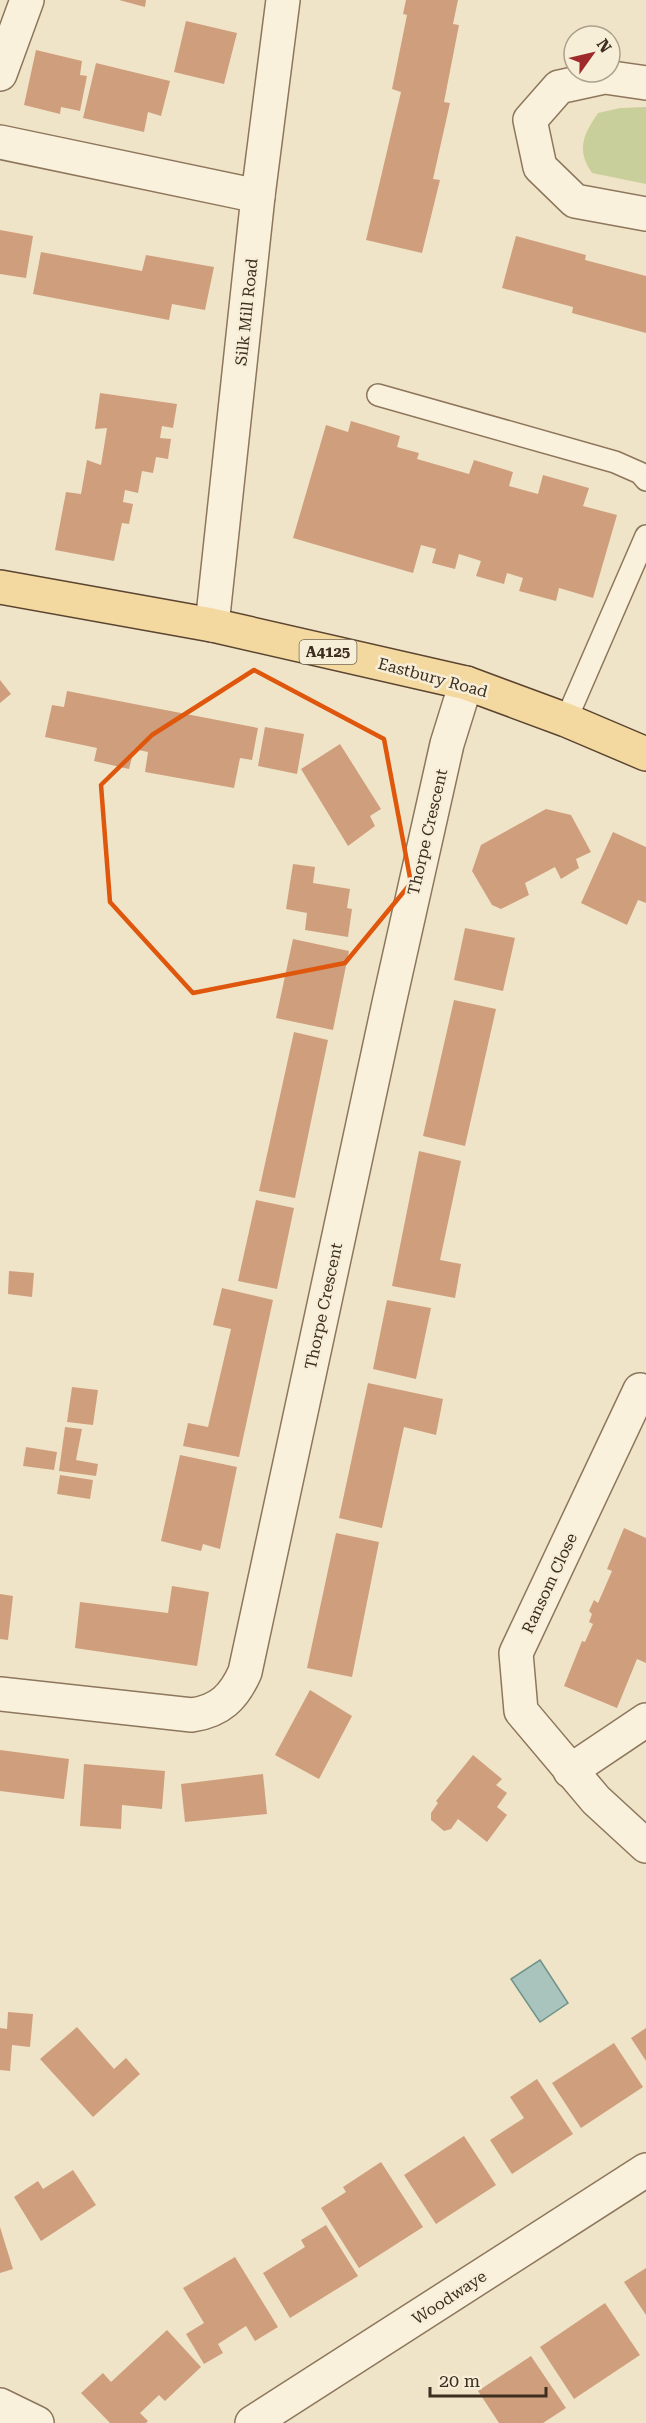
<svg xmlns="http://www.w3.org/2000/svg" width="646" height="2423" viewBox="0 0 646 2423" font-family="'Roboto Serif',serif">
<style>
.green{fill:#c9cf9b}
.water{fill:#a9c4bc;stroke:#6f938a;stroke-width:1.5}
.building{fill:#cf9f7d}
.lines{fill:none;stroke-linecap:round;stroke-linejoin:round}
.service-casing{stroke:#8d765c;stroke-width:24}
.minor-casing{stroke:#8d765c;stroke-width:36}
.primary-casing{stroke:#5b4430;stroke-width:36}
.service{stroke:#faf1dc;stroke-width:21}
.minor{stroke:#faf1dc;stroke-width:33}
.primary{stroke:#f3d9a0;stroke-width:33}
.marked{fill:none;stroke:#df570d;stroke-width:4.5;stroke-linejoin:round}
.labels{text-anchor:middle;stroke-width:5;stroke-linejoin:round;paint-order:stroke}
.shield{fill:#f7eed8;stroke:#756857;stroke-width:1.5}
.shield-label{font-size:15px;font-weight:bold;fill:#3d2e20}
.street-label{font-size:16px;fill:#3d2e20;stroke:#f7eed8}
</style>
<rect width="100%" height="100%" fill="#f0e4c8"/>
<path class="green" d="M646 107V184L592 173C576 150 583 135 598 113L620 108Z"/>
<path class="water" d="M540 1960 568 2003 540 2022 511 1979Z"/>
<g class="building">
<path d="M119 0H146L145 7Z"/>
<path d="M406 0H458L453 24 459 25 444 102 450 103 433 179 440 180 422 253 366 240 401 92 392 89 407 15 403 14Z"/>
<path d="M186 21 237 33 224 84 174 72Z"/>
<path d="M36 50 82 61 80 75 87 76 80 111 61 107 60 114 24 105Z"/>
<path d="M96 63 170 81 161 116 148 112 144 132 83 118Z"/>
<path d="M0 230 33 236 26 278 0 274Z"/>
<path d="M516 236 586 255 585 260 646 276V333L572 313 573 307 502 288Z"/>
<path d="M41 252 142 271 146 255 214 267 205 310 172 304 169 320 33 294Z"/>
<path d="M100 393 177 404 173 428 162 426 160 438 171 439 168 459 156 457 153 473 142 471 138 493 125 490 123 502 133 504 129 524 122 523 114 561 55 550 66 492 81 494 87 460 101 465 107 428 95 429Z"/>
<path d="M351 421 400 436 397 447 419 453 417 459 469 474 474 460 513 472 509 486 538 494 543 475 589 488 583 506 617 515 593 598 559 588 556 601 519 591 523 578 507 573 504 584 476 576 481 561 459 554 455 569 432 563 436 549 421 545 413 573 293 538 326 425 348 432Z"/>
<path d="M0 680 11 694 0 703Z"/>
<path d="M67 691 258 728 252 760 240 758 234 788 145 772 148 752 134 749 129 769 94 761 97 748 45 737 52 705 64 707Z"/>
<path d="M265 727 304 734 297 774 258 766Z"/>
<path d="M340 744 381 809 370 816 375 826 348 846 301 769Z"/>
<path d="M546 809 571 815 591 852 576 859 579 868 561 879 555 867 525 883 529 895 501 909 492 905 472 871 481 845Z"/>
<path d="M613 832 646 847V903L638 900 627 925 581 903Z"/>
<path d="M293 864 315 867 313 883 350 889 347 908 352 909 348 937 305 930 307 913 286 909Z"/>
<path d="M465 928 515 938 503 991 454 980Z"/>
<path d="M293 939 349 951 333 1030 276 1018Z"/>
<path d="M454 1000 496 1009 465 1146 423 1136Z"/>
<path d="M294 1032 328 1040 295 1198 259 1191Z"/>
<path d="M419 1151 461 1161 440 1260 461 1264 455 1298 392 1286Z"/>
<path d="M256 1200 294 1208 277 1289 238 1281Z"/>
<path d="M9 1271 34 1273 32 1297 8 1294Z"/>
<path d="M222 1288 273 1300 239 1457 183 1446 188 1423 208 1427 231 1329 213 1325Z"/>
<path d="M387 1300 431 1308 416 1379 373 1369Z"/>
<path d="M368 1383 443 1399 436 1435 404 1427 382 1528 339 1518Z"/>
<path d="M72 1387 98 1390 93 1425 67 1422Z"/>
<path d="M65 1427 82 1429 76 1460 98 1464 96 1476 59 1471Z"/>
<path d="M26 1447 57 1452 54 1470 23 1466Z"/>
<path d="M180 1455 237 1467 220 1549 203 1544 201 1551 161 1541Z"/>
<path d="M60 1475 93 1480 90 1499 57 1494Z"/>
<path d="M624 1528 646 1538V1663L637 1659 617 1708 564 1686 582 1641 585 1642 593 1624 589 1622 592 1614 589 1611 594 1600 598 1603 612 1571 607 1569Z"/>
<path d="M336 1533 379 1542 352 1677 307 1668Z"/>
<path d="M172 1586 209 1592 197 1666 75 1648 80 1602 168 1613Z"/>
<path d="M0 1594 13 1596 8 1640 0 1639Z"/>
<path d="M310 1690 352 1716 319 1779 275 1755Z"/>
<path d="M0 1750 69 1759 64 1799 0 1791Z"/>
<path d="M473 1755 502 1779 496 1785 507 1793 497 1807 507 1815 487 1842 458 1819 451 1829 444 1831 431 1820V1813L438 1803 436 1801Z"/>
<path d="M84 1764 165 1771 162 1809 122 1805 121 1829 80 1826Z"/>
<path d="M263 1774 267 1814 185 1822 181 1784Z"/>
<path d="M8 2012 33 2014 30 2047 12 2045 10 2071 0 2070V2028L7 2029Z"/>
<path d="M77 2027 114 2069 126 2058 140 2074 93 2117 40 2059Z"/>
<path d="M646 2028V2061L631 2038Z"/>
<path d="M614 2043 643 2087 581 2128 552 2083Z"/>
<path d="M537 2079 573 2134 512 2174 490 2140 524 2118 510 2097Z"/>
<path d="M464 2136 496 2185 436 2224 404 2175Z"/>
<path d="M381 2162 423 2227 359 2268 321 2208 346 2192 343 2187Z"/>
<path d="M73 2170 96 2205 41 2241 14 2197 38 2181 43 2189Z"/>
<path d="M326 2225 358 2276 290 2318 263 2273 305 2247 301 2240Z"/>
<path d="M0 2227 13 2269 0 2273Z"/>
<path d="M235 2257 278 2327 255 2341 246 2326 218 2344 223 2353 204 2364 186 2334 204 2323 183 2288Z"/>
<path d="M646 2268V2315L624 2282Z"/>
<path d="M605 2303 640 2355 574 2399 540 2347Z"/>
<path d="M167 2330 201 2367 165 2401 159 2395 140 2413 148 2421 146 2423H110L81 2393 103 2373 111 2382Z"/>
<path d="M531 2356 566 2408 543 2423H499L478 2391Z"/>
</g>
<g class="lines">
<g class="service-casing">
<g id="service">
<path d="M378 395 615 462 640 473 646 480"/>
<path d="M566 720 646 536"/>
</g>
</g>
<g class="minor-casing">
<g id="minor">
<path d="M0 74 27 0"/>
<path d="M646 83 605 77 559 87 530 120 540 167 575 201 646 214"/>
<path d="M0 142 258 196"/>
<path d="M212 625 258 196 283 0"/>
<path d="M640 1390 516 1653 521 1711 596 1800 646 1846"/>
<path d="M0 1694 192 1715C220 1711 234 1697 245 1672L389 1003 447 744 466 683"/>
<path d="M570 1771 646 1720"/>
<path d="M0 2405 37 2423"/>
<path d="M252 2423 646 2170"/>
</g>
</g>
<g class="primary-casing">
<path id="primary" d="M0 587 212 625 466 683 566 720 646 754"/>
</g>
<use href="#service" class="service"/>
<use href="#minor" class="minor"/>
<use href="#primary" class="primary"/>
</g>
<path class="marked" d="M254 670 384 739 411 883 345 963 193 993 110 902 101 785 152 735Z"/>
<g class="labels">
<rect class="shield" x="299.5" y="640" width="57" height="24" rx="4.5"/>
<g class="shield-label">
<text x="328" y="657">A4125</text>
</g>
<g class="street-label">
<text transform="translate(246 312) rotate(-84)" y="6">Silk Mill Road</text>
<text transform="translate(433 677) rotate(15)" y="6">Eastbury Road</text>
<text transform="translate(427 832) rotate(-77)" y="6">Thorpe Crescent</text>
<text transform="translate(323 1306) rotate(-78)" y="6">Thorpe Crescent</text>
<text transform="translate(549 1583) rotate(-65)" y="6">Ransom Close</text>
<text transform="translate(449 2297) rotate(-33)" y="6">Woodwaye</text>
</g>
</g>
<g transform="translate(592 54) rotate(56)"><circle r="28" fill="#f7eed8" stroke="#ada18e" stroke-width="1.5"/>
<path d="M0-4.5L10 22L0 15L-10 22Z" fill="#9e2a2b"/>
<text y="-9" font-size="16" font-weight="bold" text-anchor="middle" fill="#3d2e20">N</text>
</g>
<path d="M430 2387v9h116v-9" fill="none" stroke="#3d2e20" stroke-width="3"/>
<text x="439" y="2387" font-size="18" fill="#3d2e20" stroke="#f7eed8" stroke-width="4.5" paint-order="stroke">20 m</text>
</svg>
